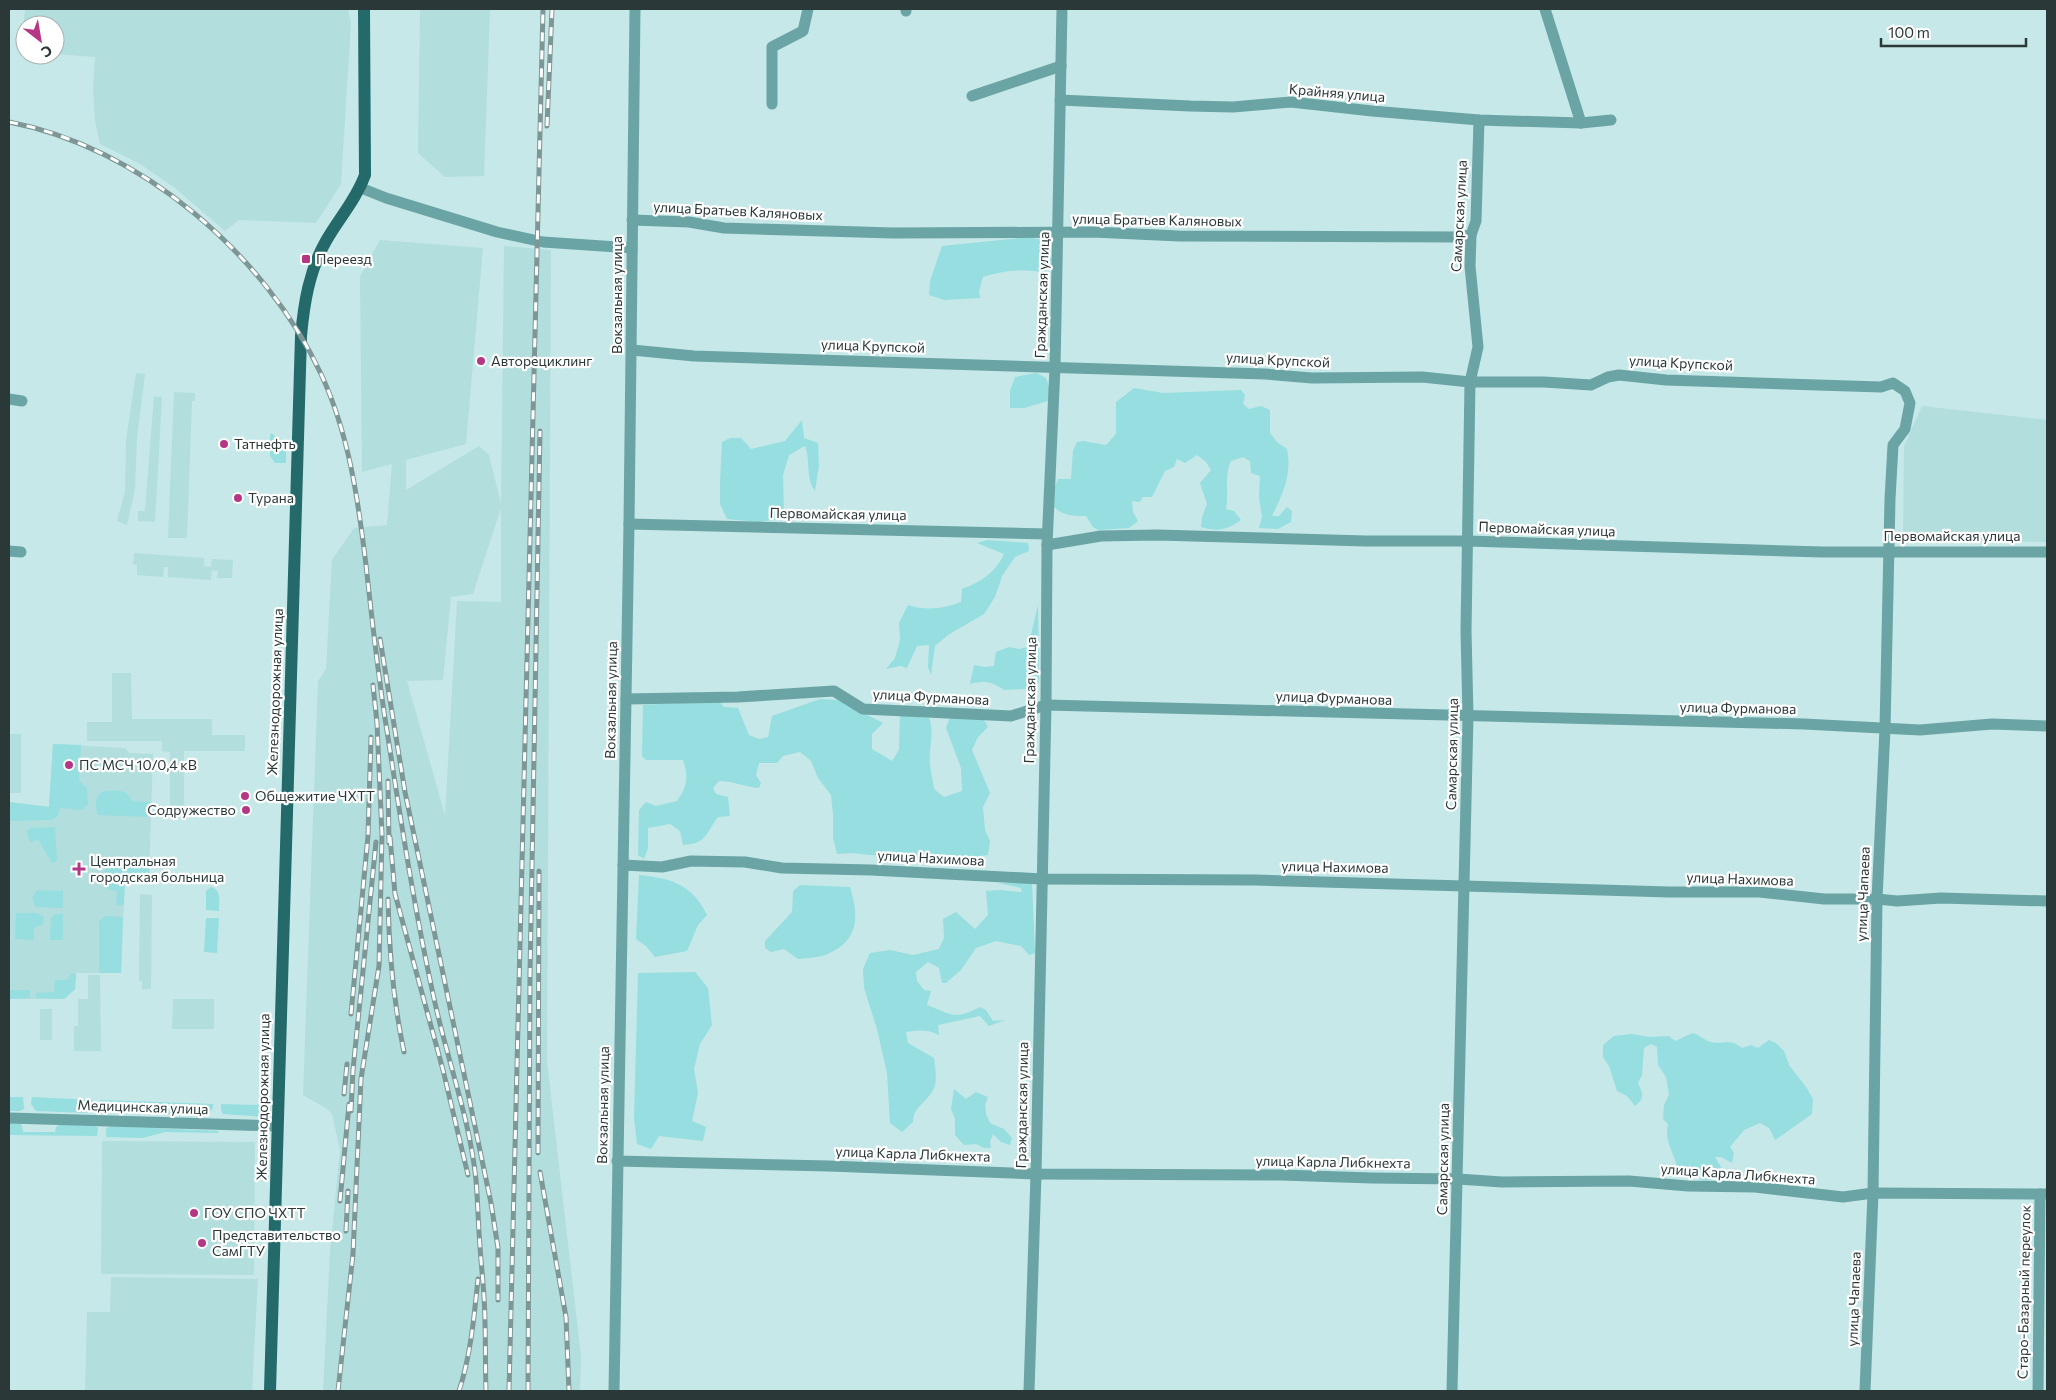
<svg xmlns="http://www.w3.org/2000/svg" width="2056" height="1400" viewBox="0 0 2056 1400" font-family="Commissioner,sans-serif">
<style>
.built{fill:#b3dede;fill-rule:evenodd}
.green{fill:#96dedf}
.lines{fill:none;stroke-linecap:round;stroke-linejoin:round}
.minor{stroke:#6ba4a5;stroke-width:11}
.major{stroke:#246a6b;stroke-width:12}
.rail-casing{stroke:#7e9696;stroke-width:5}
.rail{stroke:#fff;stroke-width:3;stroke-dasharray:9;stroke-linecap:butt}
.poi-dot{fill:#b53784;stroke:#fff;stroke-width:2}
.labels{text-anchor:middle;stroke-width:4.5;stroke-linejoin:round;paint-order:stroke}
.street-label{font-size:14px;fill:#2b3838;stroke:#fff}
.poi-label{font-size:14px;fill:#2b3838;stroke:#fff;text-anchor:start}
</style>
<rect width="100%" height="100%" fill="#c6e8e8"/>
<g class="built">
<path d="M25 9H348L351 23 341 184 316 223 239 220 225 231 175 188 140 164 100 144 95 121 93 88 95 57 55 54V25H25V41L22 40Z"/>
<path d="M420 9H490L484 176 445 177 418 153Z"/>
<path d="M380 240 483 248 466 444 406 460V490L479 446 489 455 501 503 504 246 551 250 547 1061 581 1356 580 1391H323L330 1252 340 1150 332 1114 327 1109 303 1095 318 681 326 669 332 560 354 528 387 525 392 464 362 472 360 276ZM501 508V602L457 601 445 815 407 681 443 680 451 597 473 594Z"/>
<path d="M136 373 145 374 137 438 135 489 127 525 117 521 125 492 126 440Z"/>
<path d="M174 392 195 393V401H192L187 538H168Z"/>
<path d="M154 396 162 397 155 522 138 521V511H145Z"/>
<path d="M1922 406 2047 420V542L1903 539 1904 446Z"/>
<path d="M134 553 204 558V566L211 567 212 559 233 560 232 578H217L218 571 212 570 211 580 168 577V567H164L163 577 137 575V565L133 564Z"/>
<path d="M112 673H131L132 719H212V735H245V751H184V809L170 810V752L162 751V741H87V722H112Z"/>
<rect x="9" y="734" width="12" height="59"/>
<path d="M53 744 125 748 129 753 153 754 149 876 125 874 121 973H76L75 989 64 999H9V802L49 807Z"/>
<path d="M140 894 152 895 151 989H142V981H139Z"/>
<path d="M88 975H100L101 1051H74V1026H78V999H88Z"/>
<path d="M173 999H214V1029H172Z"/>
<rect x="40" y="1009" width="12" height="31"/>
<path d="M102 1141 255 1142 254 1275 101 1274Z"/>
<path d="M111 1277 258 1279 252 1391 85 1390 87 1312H110Z"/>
</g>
<g class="green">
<path d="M1029 237 1050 242 1052 266 1044 272C1022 269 1004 270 983 277L979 291 980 298 944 300 929 295 930 281 942 246Z"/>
<path d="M1036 373 1046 378 1050 390 1048 401 1024 408H1010V391L1015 377Z"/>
<path d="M1134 388 1163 393 1241 390 1245 395 1243 404 1249 409 1261 406 1270 410V433L1277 442 1287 449C1292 475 1283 493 1272 516H1279L1287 507 1292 511 1291 522 1278 529 1259 528 1262 517 1259 497 1260 476 1251 473 1250 461 1243 457 1231 461C1224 475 1229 494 1226 509L1234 511 1241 520C1227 530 1218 532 1201 527L1202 517 1207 504 1200 483 1211 470 1206 462 1197 455 1185 463 1177 459 1174 467 1165 471 1152 497H1142L1140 502 1132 501 1133 512 1138 521 1129 528 1098 530 1093 527 1086 516C1073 516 1064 516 1054 507L1053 492 1058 479H1071L1073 451 1077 442 1083 441 1106 445 1116 434V402Z"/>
<path d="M802 420 804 438 818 443 819 465 815 491C805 477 811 461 805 446L789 455 783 475 784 518 758 522 727 519 720 504V482L722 442 730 438H741L751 449 785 441Z"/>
<path d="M271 433 286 444V463H275L270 456V435Z"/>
<path d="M987 540 1028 543 1029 551 1015 557 1002 576 995 597 984 614 948 635 935 646 931 675 928 667 929 645 917 646 907 668 900 666 886 669 895 658 900 640 899 623 908 605C925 611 944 609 961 602L962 589C981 582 995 573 1004 554L977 543Z"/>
<path d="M1038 605 1039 680 1037 690 1023 689 1004 690C992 682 985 680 970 684L974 665 984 667 994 666 996 652 1009 647 1019 649 1028 647Z"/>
<path d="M820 699 838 700 883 723 872 734V749L892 761 899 750 900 715 929 718C935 733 928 749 930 765 931 773 933 782 934 789L944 797 962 791 961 768 946 728 950 717 984 720 988 727 978 737 972 750 990 793 983 807 985 830 990 841 988 855 952 859 936 855 911 859 851 853 837 854 833 838V814L831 795 818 778 811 761 800 752 783 756 777 763H759L756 775 761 783 759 788C745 787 734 781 719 781L713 788 716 794 728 797 730 816 718 817C705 834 708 843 683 845L680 831 670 824 648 828V848L644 859 638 855 639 810 646 802 656 806 677 801C687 787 689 777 683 760H646L642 756 643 705 719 701 724 707 738 708 749 735 759 739 768 737 772 716Z"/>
<path d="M53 744 81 745 79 781 87 788 88 804 82 810 60 808 58 816 52 820 9 821V802L49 807Z"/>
<path d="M104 791C115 791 128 788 131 801L151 802V817L98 815C94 805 95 795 104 791Z"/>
<path d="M55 827 57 861 52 863 38 839 32 842 29 840 27 831 30 828Z"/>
<path d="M111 864H150L149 876 125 874 124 905H116L117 891 107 889 104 886 105 869Z"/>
<path d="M639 875C670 878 692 884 707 915L698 925 687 951 655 957 646 946 636 939Z"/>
<path d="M998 883H1032L1035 953 1029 955 1021 946 996 941 976 948 961 970 946 983H942L939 968 928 962 916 972 917 981 924 990 931 991 927 1005C952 1015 955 1020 980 1007L986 1010 993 1021 1005 1020 989 1026 980 1016 938 1025 939 1035C928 1029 918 1030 906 1032L908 1043 934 1058C935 1067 938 1082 933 1090 927 1102 913 1107 913 1122L902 1132 890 1123 887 1073 877 1029 864 988 863 969 870 953 890 950 913 955 939 949 944 938 943 919 956 912 975 929 988 915 986 891 999 890 1022 892 1021 888Z"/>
<path d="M800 885 850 887C860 919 858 942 825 955 817 958 806 958 798 959L784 949 771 952 765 948V941L792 912 793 891Z"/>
<path d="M211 887C222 890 219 902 219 911L206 910V891Z"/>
<path d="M37 890 63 891V908L35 907 32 898Z"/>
<path d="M16 913H37L44 917 43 924 34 928V940L15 939Z"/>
<path d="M55 914H63V940H50L51 918Z"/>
<path d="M105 916 123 917 121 973H99V921Z"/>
<path d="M206 918H219L217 953 204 952Z"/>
<path d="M695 972 708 988 712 1025 700 1044 694 1069 698 1093 692 1121 706 1127 703 1141 659 1136 651 1149 637 1144 634 1118 638 973Z"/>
<path d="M76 973 75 989 64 999 36 998V993L54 992 55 980H67L71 974Z"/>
<path d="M9 990H30V998L9 999Z"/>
<path d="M1693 1033C1700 1035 1705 1041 1711 1042 1725 1045 1729 1038 1742 1048L1751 1045 1758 1048 1769 1040 1776 1043 1784 1051 1789 1065 1806 1087 1813 1099 1812 1114 1775 1140 1769 1128 1760 1123 1744 1130 1730 1147 1734 1153 1732 1163 1721 1157H1715L1721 1167 1719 1175 1712 1180H1701L1690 1168 1677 1166C1673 1151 1664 1141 1668 1124L1663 1119 1664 1105 1669 1095 1666 1077 1658 1065 1657 1047 1651 1044 1644 1048 1642 1075 1638 1083C1643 1094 1645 1098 1635 1106L1627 1096 1617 1091 1609 1066 1603 1057V1045L1614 1036 1632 1034 1649 1037 1669 1036 1675 1041Z"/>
<path d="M954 1089 966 1099 976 1092 988 1097 985 1105 986 1114 990 1123 1004 1129 1012 1138 1010 1145 1001 1142 993 1134 990 1142 991 1148H984L976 1144 964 1145 955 1135V1119L951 1109Z"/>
<path d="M9 1097H23L24 1109 20 1111H9Z"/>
<path d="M32 1097 93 1100C93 1107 92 1110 86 1113L36 1111 31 1104Z"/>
<path d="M100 1100 213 1104V1108L207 1115 102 1113 100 1110Z"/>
<path d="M221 1104 259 1105 266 1112V1117L223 1114 221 1110Z"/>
<path d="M9 1123H21L23 1132H55L56 1127 60 1124 95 1126 98 1128 97 1136 9 1135Z"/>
<path d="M110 1126 219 1131 218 1133 165 1132 143 1138 106 1137V1129Z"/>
</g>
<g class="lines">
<g class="minor">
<path d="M1545 9 1581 123"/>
<path d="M906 11V9"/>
<path d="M972 96 1061 66"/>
<path d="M1060 100 1190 106 1233 107 1291 102 1372 111 1479 120 1581 123 1611 120"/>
<path d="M772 104V47L803 31 808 9"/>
<path d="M361 188 386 198 497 232 543 242 632 248"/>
<path d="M632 220 689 222 724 228 893 233 1093 232 1179 236 1461 237 1471 235"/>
<path d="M632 350 694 356 1265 374 1312 378 1422 377 1470 382H1544L1591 385 1608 377 1619 375 1666 380 1881 387 1893 383 1905 391 1910 403 1905 429 1893 445 1890 499 1885 729 1877 899 1873 1193 1865 1391"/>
<path d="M9 399 22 401"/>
<path d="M629 524 1047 534"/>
<path d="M1047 545 1101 536 1157 535 1366 541H1467L1822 552H2047"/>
<path d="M9 551 21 552"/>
<path d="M626 699 738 697 834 691 863 709 1011 716 1046 705 1804 724 1920 730 1992 724 2047 726"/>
<path d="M623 865 662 867 691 861 745 862 782 868 871 870 1042 879 1255 880 1669 892H1759L1824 899H1877L1897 901 1941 898 2047 901"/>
<path d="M9 1118 277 1126"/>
<path d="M617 1161 829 1166 1036 1174 1281 1175 1372 1178 1458 1179 1502 1182 1629 1181 1688 1186 1755 1187 1843 1197 1873 1193 2047 1194"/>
<path d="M614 1391 629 524 635 9"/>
<path d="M1029 1391 1036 1174 1046 705 1047 545 1055 367 1062 9"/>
<path d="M1452 1391 1468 716 1466 631 1470 382 1478 347 1470 266 1471 235 1476 221 1479 120"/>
<path d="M2038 1391 2040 1194"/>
</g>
<path class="major" d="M270 1391 301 336C304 303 309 271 326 241 339 218 356 200 365 175L364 9"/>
<g class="rail-casing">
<g id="rail">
<path d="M9 122C140 147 265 254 321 374 349 434 358 499 366 565 372 620 378 676 387 731 401 822 415 913 435 1003 448 1062 470 1120 476 1180 478 1202 478 1224 480 1246 481 1263 483 1280 484 1297 486 1328 485 1360 486 1391"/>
<path d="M547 126 552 9"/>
<path d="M380 639 405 792 491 1203 498 1248V1300"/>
<path d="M388 781 389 843"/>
<path d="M390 837 395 894 443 1070 468 1175"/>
<path d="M388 899C389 952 393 1000 404 1052"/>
<path d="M351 1014 368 836 371 737"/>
<path d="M344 1094 347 1064"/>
<path d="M351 1111 353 1070 376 842"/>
<path d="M538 1153 539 871"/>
<path d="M540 1172 566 1317 569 1391"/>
<path d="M340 1201 349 1104"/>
<path d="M346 1231 348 1191"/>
<path d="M338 1391 353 1254 361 1079 379 966 382 835 377 723 373 685"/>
<path d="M459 1391C471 1354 474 1317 478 1279"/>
<path d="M509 1391 543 9"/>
<path d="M528 1391 530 974 540 431"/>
</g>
</g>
<use href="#rail" class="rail"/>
</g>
<g class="poi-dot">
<rect x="301" y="254" width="10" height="10" rx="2.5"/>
<circle cx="481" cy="361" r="5"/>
<circle cx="224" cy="444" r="5"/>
<circle cx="238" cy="498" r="5"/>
<circle cx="69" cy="765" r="5"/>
<circle cx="245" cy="796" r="5"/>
<circle cx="246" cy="810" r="5"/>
<path d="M76.5 861.5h5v5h5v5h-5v5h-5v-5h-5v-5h5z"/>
<circle cx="194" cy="1213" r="5"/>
<circle cx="202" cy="1243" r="5"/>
</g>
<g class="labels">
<g class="street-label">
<text transform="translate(1337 93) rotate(5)" y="5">Крайняя улица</text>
<text transform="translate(738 211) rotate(3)" y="5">улица Братьев Каляновых</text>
<text transform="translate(1459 216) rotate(-87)" y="5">Самарская улица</text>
<text transform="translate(1157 220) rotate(1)" y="5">улица Братьев Каляновых</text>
<text transform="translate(617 295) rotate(-90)" y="5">Вокзальная улица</text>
<text transform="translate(1042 295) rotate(-88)" y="5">Гражданская улица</text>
<text transform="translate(873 346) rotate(2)" y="5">улица Крупской</text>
<text transform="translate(1278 360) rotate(3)" y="5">улица Крупской</text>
<text transform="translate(1681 363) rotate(3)" y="5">улица Крупской</text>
<text transform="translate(838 514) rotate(1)" y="5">Первомайская улица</text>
<text transform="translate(1547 529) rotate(2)" y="5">Первомайская улица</text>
<text x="1952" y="541">Первомайская улица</text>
<text transform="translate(275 692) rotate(-88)" y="5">Железнодорожная улица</text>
<text transform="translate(931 697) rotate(3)" y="5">улица Фурманова</text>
<text transform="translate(1334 698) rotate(2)" y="5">улица Фурманова</text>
<text transform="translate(611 700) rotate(-89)" y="5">Вокзальная улица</text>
<text transform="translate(1030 700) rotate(-89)" y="5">Гражданская улица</text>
<text transform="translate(1738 708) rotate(1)" y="5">улица Фурманова</text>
<text transform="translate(1452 754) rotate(-89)" y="5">Самарская улица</text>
<text transform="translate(931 858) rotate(3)" y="5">улица Нахимова</text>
<text transform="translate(1335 867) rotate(1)" y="5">улица Нахимова</text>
<text transform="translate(1740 879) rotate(2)" y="5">улица Нахимова</text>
<text transform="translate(1863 894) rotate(-88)" y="5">улица Чапаева</text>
<text transform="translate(263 1097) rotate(-89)" y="5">Железнодорожная улица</text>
<text transform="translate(603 1105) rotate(-89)" y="5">Вокзальная улица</text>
<text transform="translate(1022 1105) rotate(-89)" y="5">Гражданская улица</text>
<text transform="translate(143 1107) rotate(2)" y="5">Медицинская улица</text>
<text transform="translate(913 1154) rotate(2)" y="5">улица Карла Либкнехта</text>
<text transform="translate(1443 1159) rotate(-89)" y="5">Самарская улица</text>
<text transform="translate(1333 1162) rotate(1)" y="5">улица Карла Либкнехта</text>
<text transform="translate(1738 1174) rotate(4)" y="5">улица Карла Либкнехта</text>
<text transform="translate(2024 1292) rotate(-89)" y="5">Старо-Базарный переулок</text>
<text transform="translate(1854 1299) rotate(-88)" y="5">улица Чапаева</text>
</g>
<g class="poi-label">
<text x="316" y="264">Переезд</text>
<text x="491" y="366">Авторециклинг</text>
<text x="234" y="449">Татнефть</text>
<text x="248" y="503">Турана</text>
<text x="79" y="770">ПС МСЧ 10/0,4 кВ</text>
<text x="255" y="801">Общежитие ЧХТТ</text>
<text x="236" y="815" text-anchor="end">Содружество</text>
<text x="90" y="866">Центральная<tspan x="90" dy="16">городская больница</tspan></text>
<text x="204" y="1218">ГОУ СПО ЧХТТ</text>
<text x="212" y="1240">Представительство<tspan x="212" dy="16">СамГТУ</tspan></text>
</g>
</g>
<rect width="2056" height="1400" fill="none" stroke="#2b3838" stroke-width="20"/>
<g transform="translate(40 40) rotate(149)"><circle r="24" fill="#ffffff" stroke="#aaafaf"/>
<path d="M0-4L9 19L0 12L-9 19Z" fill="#b53784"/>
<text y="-8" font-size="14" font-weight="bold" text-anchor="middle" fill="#2b3838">С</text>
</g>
<path d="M1881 38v8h145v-8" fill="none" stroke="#2b3838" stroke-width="2.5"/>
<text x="1888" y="38" font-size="15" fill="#2b3838" stroke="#ffffff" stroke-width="4" paint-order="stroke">100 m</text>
</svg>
